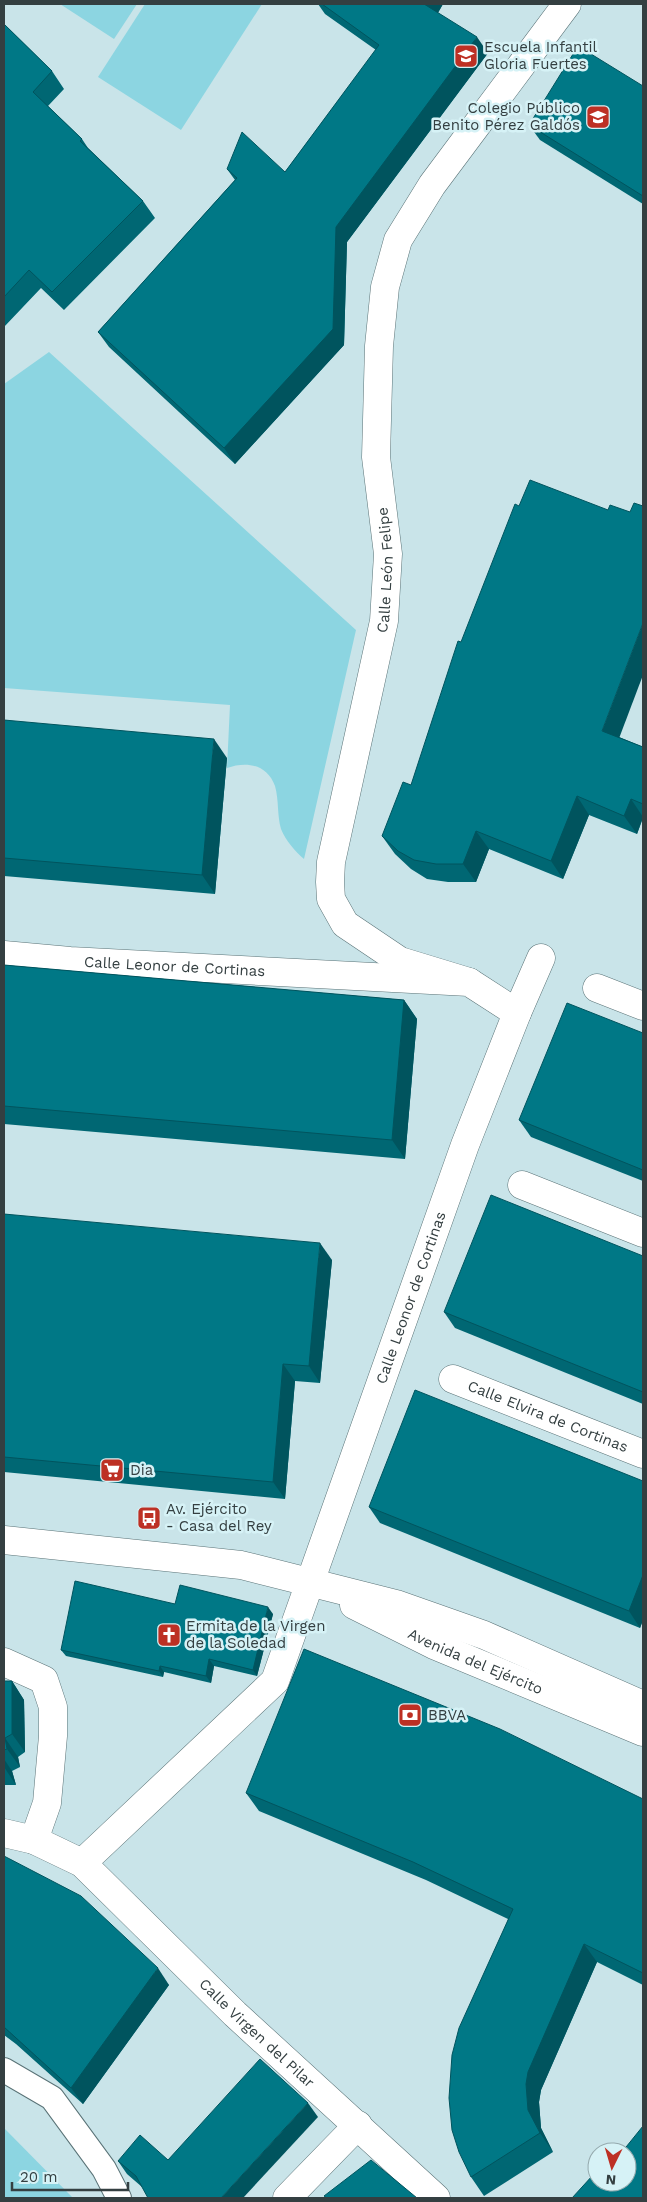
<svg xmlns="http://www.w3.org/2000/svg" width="647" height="2202" viewBox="0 0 647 2202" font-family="'Work Sans',sans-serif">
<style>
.green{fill:#8cd5e1}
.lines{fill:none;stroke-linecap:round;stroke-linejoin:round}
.pedestrian-casing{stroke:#5a7377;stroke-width:26}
.minor-casing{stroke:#5a7377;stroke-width:29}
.tertiary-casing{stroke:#5a7377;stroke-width:29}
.pedestrian{stroke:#fff;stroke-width:24}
.minor{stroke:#fff;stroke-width:28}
.tertiary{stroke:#fff;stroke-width:28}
.wall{fill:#006773}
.shaded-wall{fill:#00545e}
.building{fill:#007886;stroke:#00545e}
.labels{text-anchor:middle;stroke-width:5;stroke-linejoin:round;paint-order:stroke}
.poi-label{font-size:15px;fill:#343f41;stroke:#d6f2f6;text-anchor:start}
.street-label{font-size:15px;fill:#343f41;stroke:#d6f2f6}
</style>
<rect width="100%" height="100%" fill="#c9e4e9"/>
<g class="green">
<path d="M60 4H137L114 39Z"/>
<path d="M145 4H262L181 130 98 77Z"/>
<path d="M49 352 356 630 304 859C295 851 286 841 281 829 277 815 279 800 275 786 267 764 246 761 227 768L230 705 4 688V384Z"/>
<path d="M4 2128 73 2198H4Z"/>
</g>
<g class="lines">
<g class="pedestrian-casing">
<path id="pedestrian" d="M4 2070 52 2098 104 2169 119 2198"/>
</g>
<g class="minor-casing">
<g id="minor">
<path id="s1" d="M4 955 70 961 469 982 517 1013"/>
<path id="s2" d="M469 982 400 961 345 924 331 899 330 882 331 862 384 621 388 554 376 457 379 346 385 287 398 240 432 185 567 4"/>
<path d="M597 988 643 1006"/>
<path d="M522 1185 643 1233"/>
<path id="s3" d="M453 1379 643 1454"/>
<path d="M4 1662 44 1680 53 1707V1736L47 1803 34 1840"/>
<path id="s4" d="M4 1833 34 1840 82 1863 235 2014 436 2198"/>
<path id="s5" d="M82 1863 275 1681 465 1145 517 1013 541 958"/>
<path d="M287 2198 358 2125"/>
</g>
</g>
<g class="tertiary-casing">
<g id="tertiary">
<path d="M4 1540 241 1565 396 1604 484 1635 643 1705"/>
<path id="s6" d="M354 1605 434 1645 643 1732"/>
</g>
</g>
<use href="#pedestrian" class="pedestrian"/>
<use href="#minor" class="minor"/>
<use href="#tertiary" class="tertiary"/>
</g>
<g class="wall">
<path d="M318 4H443L438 13 488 53 347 242 344 345 235 464 109 347 98 332 235 180 227 169 285 172 376 50 325 14Z"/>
<path d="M4 24 52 71 64 89 48 106 82 139 88 148 143 201 155 218 64 310 41 288 4 327Z"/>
<path d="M643 86V204L540 140 529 125Z"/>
<path d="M4 720 227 758 215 894 4 876Z"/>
<path d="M619 737 643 747V818L637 834 589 815 563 879 489 849 476 882H448L427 879 411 869 395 854 382 836 411 785Z"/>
<path d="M4 965 404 1000 417 1019 405 1159 4 1124Z"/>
<path d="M643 1033V1181L531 1137 519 1120Z"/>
<path d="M4 1214 332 1260 320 1383 295 1381 285 1499 4 1472Z"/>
<path d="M643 1256V1404L455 1328 444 1312Z"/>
<path d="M643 1481V1620L640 1628 380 1523 369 1507Z"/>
<path d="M175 1604 273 1614 257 1676 214 1666 211 1683 164 1672 163 1677 66 1656 61 1650Z"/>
<path d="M4 1681H12L24 1700 25 1752 18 1757 20 1767 12 1771 16 1785H4Z"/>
<path d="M246 1793 643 1799V1985L597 1962 541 2090 539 2102 541 2128 553 2152 484 2196 471 2177 508 1919 426 1880 259 1811Z"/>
<path d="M4 1856 169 1985 83 2104 16 2044 4 2035Z"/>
<path d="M318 2117 142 2187 127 2174 118 2161 168 2160Z"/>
</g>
<g class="shaded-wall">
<path d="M424 4H443L434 19Z"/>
<path d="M477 37 488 53 347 242 344 345 235 464 224 448 336 227Z"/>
<path d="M643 623V675L615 749 602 731Z"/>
<path d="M214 739 227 758 215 894 202 875Z"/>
<path d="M577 796 589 815 563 879 551 861Z"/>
<path d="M631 799 643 817 637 834 624 816Z"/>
<path d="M476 831 489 849 476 882 463 864Z"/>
<path d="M404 1000 417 1019 405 1159 392 1140Z"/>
<path d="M320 1243 332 1260 320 1383 309 1366Z"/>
<path d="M283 1364 295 1381 285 1499 273 1482Z"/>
<path d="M643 1575V1620L640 1628 629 1611Z"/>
<path d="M268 1607 273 1614 257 1676 253 1670Z"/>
<path d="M209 1659 214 1666 211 1683 206 1676Z"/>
<path d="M160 1666 164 1672 163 1677 159 1671Z"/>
<path d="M12 1681 24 1700 25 1752 12 1734Z"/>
<path d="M5 1738 18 1757 20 1767 7 1749Z"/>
<path d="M4 1759 12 1771 16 1785 4 1767Z"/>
<path d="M584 1944 597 1962 541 2090 539 2102 541 2128 553 2152 540 2133 528 2110 526 2084 528 2072Z"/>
<path d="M158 1968 169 1985 83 2104 71 2088Z"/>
<path d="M308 2103 318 2117 243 2198H221Z"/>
</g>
<g class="building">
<path d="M322 4H424L477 37 336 227 333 329 224 448 98 332 237 178 227 169 242 132 285 172 379 45Z"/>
<path d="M4 24 52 71 33 92 82 139 80 141 143 201 52 292 29 270 4 297Z"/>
<path d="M578 46 643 86V196L529 125Z"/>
<path d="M530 480 608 510 610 505 630 512 634 503 643 506V623L602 731 643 747V804L631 799 624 816 577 796 551 861 476 831 463 864H436L414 860 398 851 382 836 403 782 411 785 458 641 461 642 515 504 519 506Z"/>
<path d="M4 720 214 739 202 875 4 858Z"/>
<path d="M4 965 404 1000 392 1140 4 1106Z"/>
<path d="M567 1003 643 1033V1170L519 1120Z"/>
<path d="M491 1195 643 1256V1392L444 1312Z"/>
<path d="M4 1214 320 1243 309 1366 283 1364 273 1482 4 1457Z"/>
<path d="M415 1390 643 1481V1575L629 1611 369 1507Z"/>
<path d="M75 1581 175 1604 180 1585 268 1607 253 1670 209 1659 206 1676 160 1666 159 1671 61 1650Z"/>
<path d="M304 1649 500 1729 643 1799V1973L584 1944 528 2072 526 2084 528 2110 540 2133 471 2177 459 2152 452 2130 449 2098 452 2055 459 2028 513 1909 413 1862 246 1793Z"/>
<path d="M4 1681H12V1734L5 1738 7 1749 4 1750Z"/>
<path d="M4 1856 81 1896 158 1968 71 2088 4 2027Z"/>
<path d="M260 2059 308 2103 221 2198H148L136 2176 118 2161 140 2135 168 2160Z"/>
<path d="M643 2126V2198H572L593 2175 597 2177V2182H627V2152H622Z"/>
<path d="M371 2160 417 2198H327L324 2196Z"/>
</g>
<defs>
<g id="school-square" transform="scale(1.25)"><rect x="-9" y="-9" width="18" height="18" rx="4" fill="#bd3024" stroke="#d6f2f6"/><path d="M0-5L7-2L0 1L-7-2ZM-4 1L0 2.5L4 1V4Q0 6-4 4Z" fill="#fff"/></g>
<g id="supermarket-square" transform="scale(1.25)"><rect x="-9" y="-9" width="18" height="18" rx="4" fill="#bd3024" stroke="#d6f2f6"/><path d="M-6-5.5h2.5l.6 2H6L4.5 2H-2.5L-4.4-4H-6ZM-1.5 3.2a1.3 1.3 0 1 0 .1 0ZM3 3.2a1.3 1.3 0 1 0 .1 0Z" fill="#fff"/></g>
<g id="bus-square" transform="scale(1.25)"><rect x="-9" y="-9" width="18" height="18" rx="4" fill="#bd3024" stroke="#d6f2f6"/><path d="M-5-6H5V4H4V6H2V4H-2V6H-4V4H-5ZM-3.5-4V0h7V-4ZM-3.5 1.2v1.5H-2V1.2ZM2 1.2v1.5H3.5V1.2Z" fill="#fff"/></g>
<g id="church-square" transform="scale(1.25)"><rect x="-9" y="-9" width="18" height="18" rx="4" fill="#bd3024" stroke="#d6f2f6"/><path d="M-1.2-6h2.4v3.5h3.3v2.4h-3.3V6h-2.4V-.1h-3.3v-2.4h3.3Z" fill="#fff"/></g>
<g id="bank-square" transform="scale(1.25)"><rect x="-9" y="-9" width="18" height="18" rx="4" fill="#bd3024" stroke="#d6f2f6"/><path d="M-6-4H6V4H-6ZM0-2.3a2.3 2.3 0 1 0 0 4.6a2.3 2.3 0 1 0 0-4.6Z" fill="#fff"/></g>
</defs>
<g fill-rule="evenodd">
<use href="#school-square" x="466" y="56"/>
<use href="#school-square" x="598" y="117"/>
<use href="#supermarket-square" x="112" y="1470"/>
<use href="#bus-square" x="149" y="1518"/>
<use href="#church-square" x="169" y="1635"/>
<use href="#bank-square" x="410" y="1715"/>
</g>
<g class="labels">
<g class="poi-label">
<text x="484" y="52">Escuela Infantil<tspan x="484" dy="17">Gloria Fuertes</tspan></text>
<text x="580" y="113" text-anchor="end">Colegio Público<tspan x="580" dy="17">Benito Pérez Galdós</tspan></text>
<text x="130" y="1475">Dia</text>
<text x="166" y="1514">Av. Ejército<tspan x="166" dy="17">- Casa del Rey</tspan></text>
<text x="186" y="1631">Ermita de la Virgen<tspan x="186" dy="17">de la Soledad</tspan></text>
<text x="428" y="1720">BBVA</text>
</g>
<g class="street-label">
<text dy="5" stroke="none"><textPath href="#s2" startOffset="502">Calle León Felipe</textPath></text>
<text dy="5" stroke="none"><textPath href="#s1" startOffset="171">Calle Leonor de Cortinas</textPath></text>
<text dy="5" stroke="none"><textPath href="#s5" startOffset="672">Calle Leonor de Cortinas</textPath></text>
<text dy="5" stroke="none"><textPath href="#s3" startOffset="102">Calle Elvira de Cortinas</textPath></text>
<text dy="5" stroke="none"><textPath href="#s6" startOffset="134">Avenida del Ejército</textPath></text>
<text dy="5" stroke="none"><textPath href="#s4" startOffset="328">Calle Virgen del Pilar</textPath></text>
</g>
</g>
<rect width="647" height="2202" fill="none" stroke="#343f41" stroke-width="10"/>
<g transform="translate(612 2167) rotate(185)"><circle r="24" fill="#d6f2f6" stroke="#95aaae"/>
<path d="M0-4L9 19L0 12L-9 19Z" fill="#bd3024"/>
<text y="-8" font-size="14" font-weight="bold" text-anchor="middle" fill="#343f41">N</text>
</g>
<path d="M12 2182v8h116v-8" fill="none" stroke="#343f41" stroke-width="2.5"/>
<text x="20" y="2182" font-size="15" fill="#343f41" stroke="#d6f2f6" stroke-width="4" paint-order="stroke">20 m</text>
</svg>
